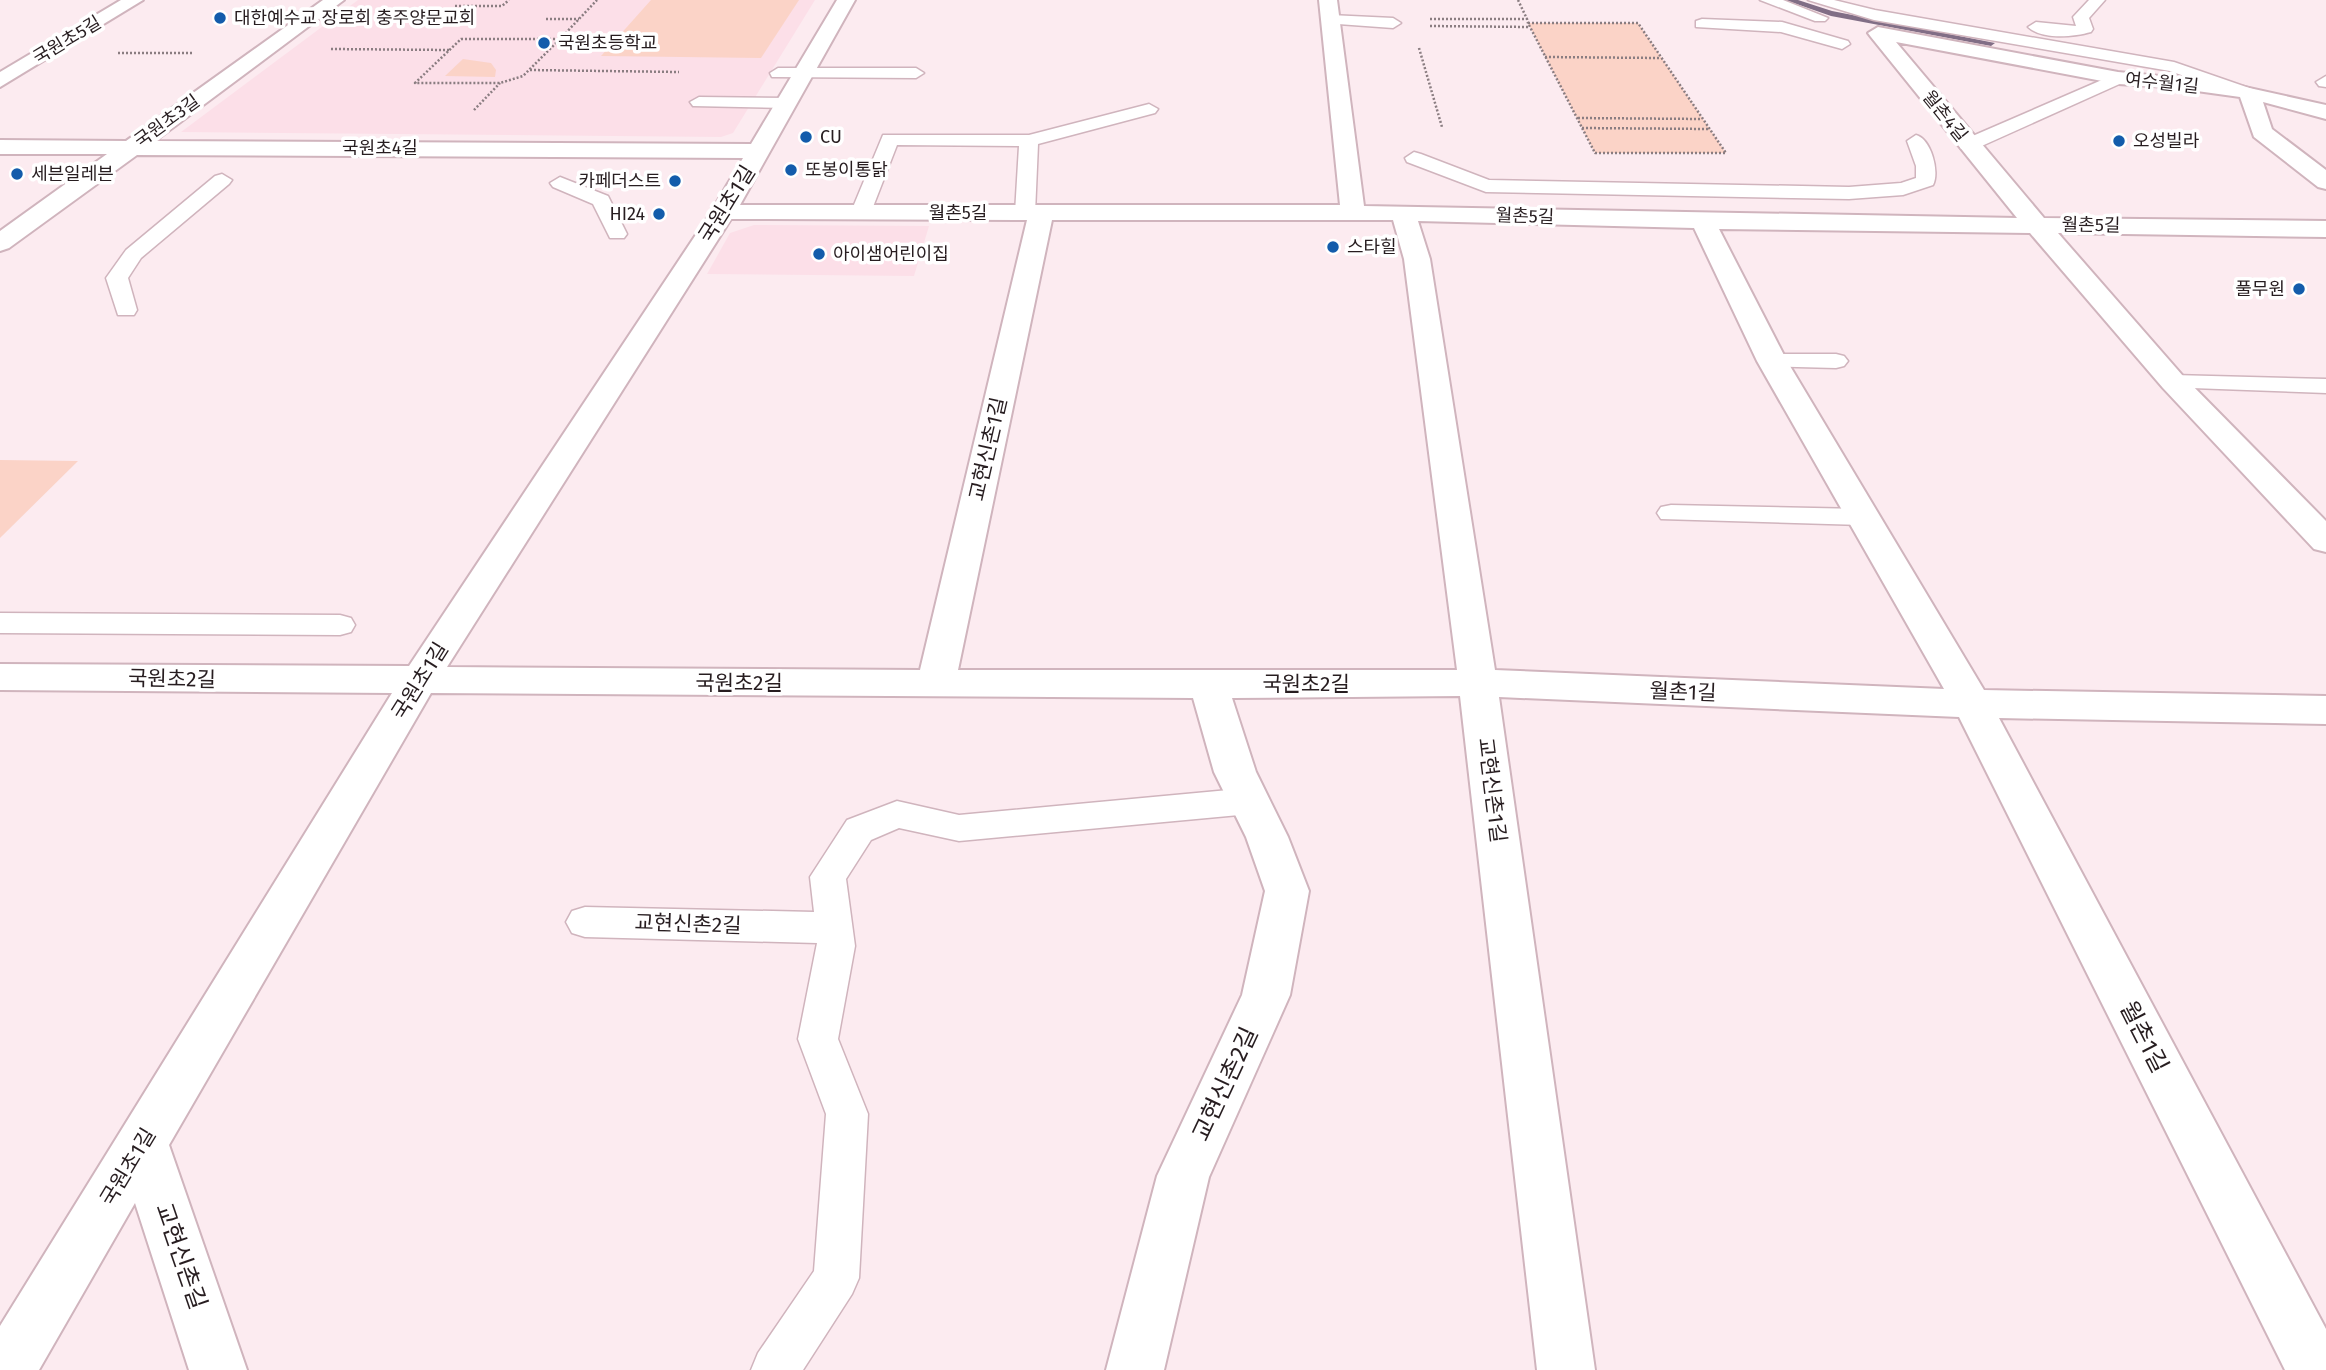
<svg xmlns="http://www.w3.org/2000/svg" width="2326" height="1370" viewBox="0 0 2326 1370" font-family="'Fira Sans','Noto Sans KR',sans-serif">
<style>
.built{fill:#fcdfe8}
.green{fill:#fbd3c7}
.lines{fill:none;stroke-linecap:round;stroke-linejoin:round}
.stream{fill:#816e86;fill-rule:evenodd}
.lane-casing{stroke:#d0b4bd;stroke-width:3}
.street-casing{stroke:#d0b4bd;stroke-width:4}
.path{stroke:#8a7d81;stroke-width:2.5;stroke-dasharray:2 2;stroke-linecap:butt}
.lane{fill:#fff;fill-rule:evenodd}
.street{fill:#fff;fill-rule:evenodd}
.poi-dot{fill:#135cab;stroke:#fff;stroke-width:2.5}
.labels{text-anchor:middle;stroke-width:7;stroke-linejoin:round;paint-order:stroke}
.far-poi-label{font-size:18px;fill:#271d20;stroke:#fff;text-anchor:start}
.far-street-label{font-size:18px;fill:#271d20;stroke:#fff}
.street-label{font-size:21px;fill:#271d20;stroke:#fff}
.near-street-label{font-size:24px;fill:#271d20;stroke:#fff}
</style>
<rect width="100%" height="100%" fill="#fcebf0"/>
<g class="built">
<path d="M358 0H815L733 133 721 137 181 132Z"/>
<path d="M754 225 929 226 914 276 707 274 730 233Z"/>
</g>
<g class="green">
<path d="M651 0H799L761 58 601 56Z"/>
<path d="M1528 23H1638L1726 153H1595Z"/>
<path d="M463 59 491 63 496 70 495 77 445 76Z"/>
<path d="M0 460 78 461 0 538Z"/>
</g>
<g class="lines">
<path class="stream" d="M1785 0H1798L1832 11 1995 43 1991 46 1831 16Z"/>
<g class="lane-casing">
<g id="lane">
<path d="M1760 0H1783L1828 18 1825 21H1815Z"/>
<path d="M1808 0H1834L1875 10 2174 62 2255 90 2258 94 2249 99 2170 71 1874 20Z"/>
<path d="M2089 0H2105L2089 18 2093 29 2091 32C2073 37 2042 40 2028 27L2036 22 2076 26 2073 17Z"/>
<path d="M1330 15 1393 18 1401 23 1393 28 1324 23V17Z"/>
<path d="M1702 19 1782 22 1848 41 1850 44 1842 49 1781 32 1696 27V21Z"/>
<path d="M778 68H916L924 73 916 78 772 77 770 73Z"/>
<path d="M2118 73 2126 78 2124 82 1975 149H1961L1959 145 1961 141Z"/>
<path d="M2326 76V87L2319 86 2316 82Z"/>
<path d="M699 97 787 98 796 103 787 108 693 106 690 102Z"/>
<path d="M1149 104 1158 109 1155 113 1038 144 1035 213 1032 217 1025 219 1015 213 1019 146 897 145 871 212 861 218 851 212 883 135H1029Z"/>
<path d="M1916 135C1931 139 1940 172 1933 185L1903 195 1849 199 1486 192 1407 162 1405 158 1414 152 1421 154 1489 180 1849 187 1901 183 1916 178V166L1907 141Z"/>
<path d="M222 174 232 180 229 184 141 258 128 278 137 310 134 315H118L106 278 126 250 215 176Z"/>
<path d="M560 177 608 196 627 234 624 238H610L593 204 553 187 550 183Z"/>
<path d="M1772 354H1836L1844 356 1848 361 1844 366 1836 368 1764 366 1760 361 1764 356Z"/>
<path d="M2173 375 2326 379V393L2164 387 2161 382 2164 377Z"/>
<path d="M1671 505 1862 509 1872 511 1876 517 1872 523 1862 525 1661 519 1657 513 1661 507Z"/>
<path d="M0 613 340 615 351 618 355 625 351 632 340 635 0 633Z"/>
<path d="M1250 788 1262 792 1267 801 1262 810 1250 814 959 841 899 828 871 840 846 879 855 946 838 1039 868 1114 859 1278 852 1294 803 1370H751L758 1353 814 1271 826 1114 798 1039 817 943 585 937 572 933 566 922 572 911 585 907 814 912 810 877 847 820 897 801 959 815Z"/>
</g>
</g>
<g class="street-casing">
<g id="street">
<path d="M121 0H143L0 87V72Z"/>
<path d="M323 0H344L155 141 751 144 837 0H855L740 205H1340L1319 0H1337L1364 206 2017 218 1871 37 1868 33 1878 27 2118 72 2222 82 2326 105V119L2263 102 2272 129 2326 170V189L2318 187 2254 137 2240 97 2168 87 2118 84 1896 42 2044 218 2326 221V237L2058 233 2183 376 2326 521V552L2314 549 2163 388 2030 233 1719 229 1787 361 1984 690 2326 696V724L1999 718 2326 1329V1370H2285L1959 717 1499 697 1595 1370H1537L1460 696 1232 698 1256 772 1288 837 1309 891 1290 995 1209 1177 1164 1370H1106L1157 1176 1242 995 1265 891 1246 837 1214 772 1193 698 431 693 169 1145 247 1370H189L135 1203 39 1370H0V1326L392 693 0 690V664L409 666 711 212 743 158 137 155 9 248 0 251V231L107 154H0V140L126 141ZM731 219 1027 220 920 670 447 667ZM1052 220H1393L1404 259 1457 670H958ZM1418 221 1694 228 1757 361 1944 689 1495 670 1430 259Z"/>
</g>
</g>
<g class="path">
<path d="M1518 0 1527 19"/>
<path d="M455 6H502L509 0"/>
<path d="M546 19H579"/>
<path d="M1430 19H1527L1528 23"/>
<path d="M1528 23H1638L1726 153H1595Z"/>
<path d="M1430 26 1530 27"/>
<path d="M461 39H560L523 76 500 83H415Z"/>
<path d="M560 39 597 0"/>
<path d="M1419 48 1442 127"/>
<path d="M331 49 449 50"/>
<path d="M118 53H193"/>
<path d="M1545 57 1660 58"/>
<path d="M530 70 679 72"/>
<path d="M474 110 500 83"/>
<path d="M1578 118 1702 119"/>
<path d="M1582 128 1709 129"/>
</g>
<use href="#lane" class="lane"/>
<use href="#street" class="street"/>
</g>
<g class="poi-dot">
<circle cx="220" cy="18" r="7"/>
<circle cx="544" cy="43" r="7"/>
<circle cx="806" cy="137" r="7"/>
<circle cx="2119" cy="141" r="7"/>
<circle cx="791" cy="170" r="7"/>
<circle cx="17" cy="174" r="7"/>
<circle cx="675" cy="181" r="7"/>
<circle cx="659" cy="214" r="7"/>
<circle cx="1333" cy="247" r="7"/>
<circle cx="819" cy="254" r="7"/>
<circle cx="2299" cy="289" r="7"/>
</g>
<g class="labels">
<g class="far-poi-label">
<text x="234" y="24">대한예수교 장로회 충주양문교회</text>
<text x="558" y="49">국원초등학교</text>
<text x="820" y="143">CU</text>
<text x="2133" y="147">오성빌라</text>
<text x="805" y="176">또봉이통닭</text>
<text x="31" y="180">세븐일레븐</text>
<text x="661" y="187" text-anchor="end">카페더스트</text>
<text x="645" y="220" text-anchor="end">HI24</text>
<text x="1347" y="253">스타힐</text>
<text x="833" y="260">아이샘어린이집</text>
<text x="2285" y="295" text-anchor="end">풀무원</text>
</g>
<g class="far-street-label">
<text transform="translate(67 40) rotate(-31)" y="6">국원초5길</text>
<text transform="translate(2162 83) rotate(6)" y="6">여수월1길</text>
<text transform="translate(1945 116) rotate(51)" y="6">월촌4길</text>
<text transform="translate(167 121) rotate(-36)" y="6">국원초3길</text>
<text x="380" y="154">국원초4길</text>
<text x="958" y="219">월촌5길</text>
<text transform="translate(1525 216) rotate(2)" y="6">월촌5길</text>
<text transform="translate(2091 225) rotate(1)" y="6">월촌5길</text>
</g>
<g class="street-label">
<text transform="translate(727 204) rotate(-58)" y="7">국원초1길</text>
<text transform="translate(988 449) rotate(-77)" y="7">교현신촌1길</text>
<text transform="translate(172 679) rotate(1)" y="7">국원초2길</text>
<text transform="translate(420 681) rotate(-58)" y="7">국원초1길</text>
<text x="739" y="690">국원초2길</text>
<text x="1306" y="691">국원초2길</text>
<text transform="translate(1683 692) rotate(2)" y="7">월촌1길</text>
<text transform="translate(1492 790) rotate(83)" y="7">교현신촌1길</text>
<text transform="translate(688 924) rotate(2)" y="7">교현신촌2길</text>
<text transform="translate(128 1167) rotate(-59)" y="7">국원초1길</text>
</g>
<g class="near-street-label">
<text transform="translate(2144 1037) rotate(63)" y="8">월촌1길</text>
<text transform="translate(1225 1084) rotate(-65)" y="8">교현신촌2길</text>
<text transform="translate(181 1256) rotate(71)" y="8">교현신촌길</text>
</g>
</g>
</svg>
